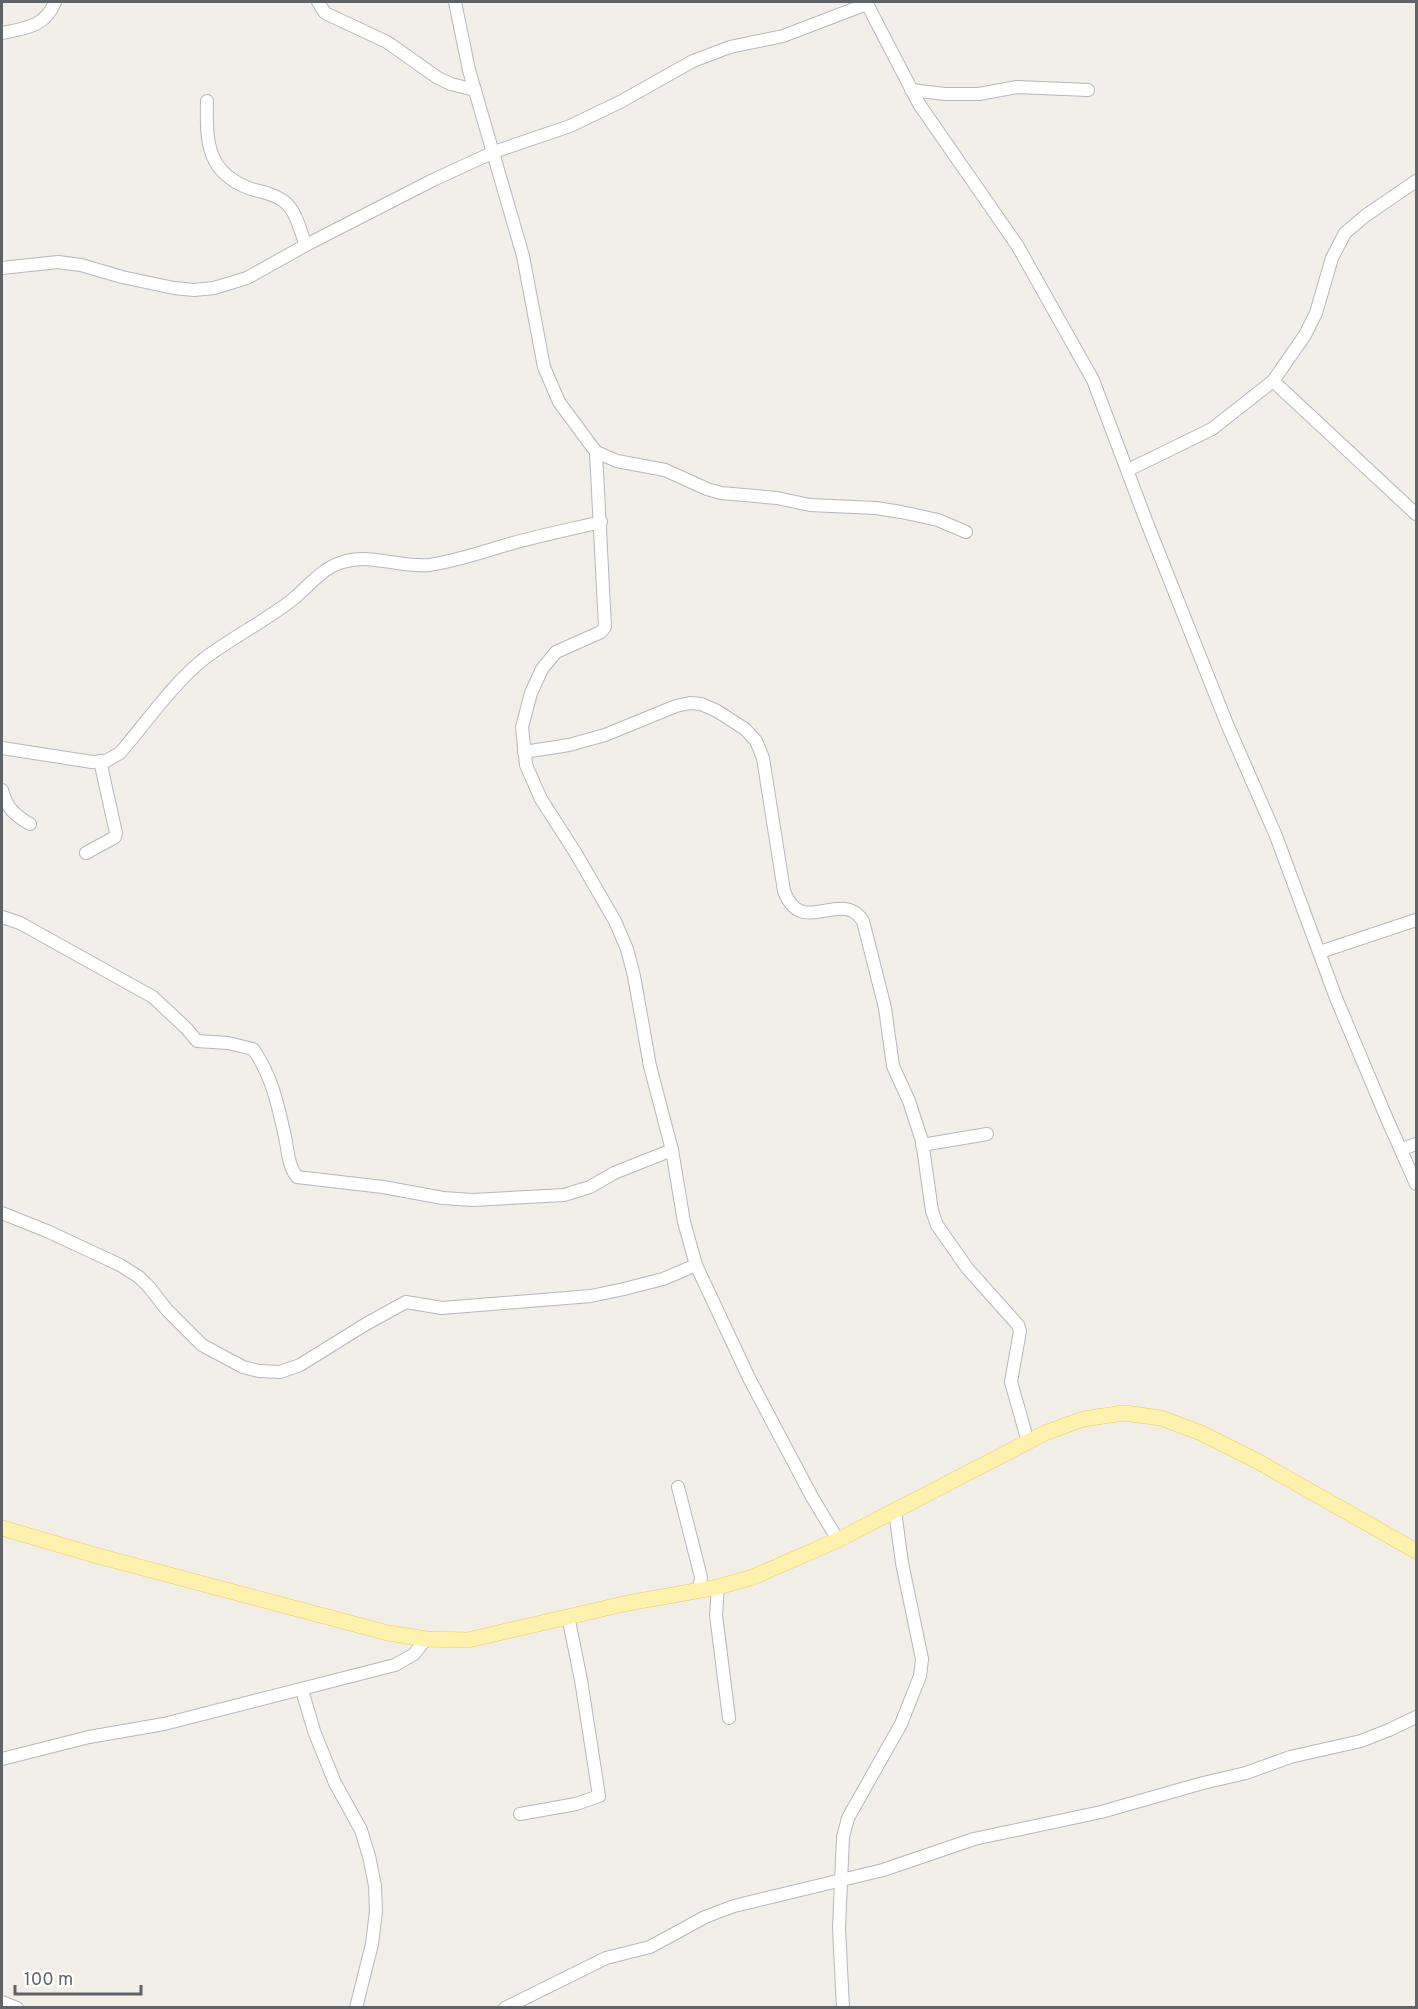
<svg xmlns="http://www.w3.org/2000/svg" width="1418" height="2009" viewBox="0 0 1418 2009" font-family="Overpass,sans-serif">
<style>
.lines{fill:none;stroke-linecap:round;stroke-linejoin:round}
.minor-casing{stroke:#b5b8bc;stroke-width:14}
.major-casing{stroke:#f2c960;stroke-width:16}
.minor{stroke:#fff;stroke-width:12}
.major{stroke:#fff2af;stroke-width:15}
</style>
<rect width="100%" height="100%" fill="#f1efe8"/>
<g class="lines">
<g class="minor-casing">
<g id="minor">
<path d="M318 2 325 13 387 42 438 78 451 84 475 90"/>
<path d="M455 2 469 70 523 256 544 367 559 402 596 452 605 627 601 632 556 652 542 669 531 693 522 727 526 765 541 799 575 852 615 921 627 949 634 976 650 1066 672 1150 684 1222 696 1265 749 1378 812 1497 838 1540"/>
<path d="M866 2 919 104 1017 245 1093 380 1147 523 1227 724 1276 836 1336 998 1387 1119 1416 1184"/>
<path d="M2 33C26 28 45 27 55 2"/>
<path d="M911 90 945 94H979L1017 87 1088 90"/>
<path d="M207 101C206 143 207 173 251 189 263 192 277 195 286 203 297 213 300 231 306 245"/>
<path d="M2 268 58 262 81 265 122 277 174 288 194 290 214 288 247 278 306 245 433 180 494 152 570 126 620 102 693 61 730 47 783 36 867 4"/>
<path d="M1273 381 1416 514"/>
<path d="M596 452 617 461 665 470 707 489 721 493 777 498 810 505 876 508 901 512 938 520 966 532"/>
<path d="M1128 470 1212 429 1273 381 1305 335 1316 313 1332 258 1345 233 1365 216 1416 181"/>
<path d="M2 748 92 762 106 761 120 753C146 723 174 682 205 658 233 637 265 621 292 600 308 587 323 567 343 562 372 553 399 568 429 565 457 561 485 551 513 543 542 535 572 529 601 522"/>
<path d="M524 752 569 745 605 735 676 706 690 703 701 704 717 711 745 729 756 741 763 758 784 891C802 939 841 887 863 921L885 1008 893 1066 909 1101 922 1141 932 1211 937 1225 967 1268 1018 1325 1020 1331 1011 1382 1028 1442"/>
<path d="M2 790C7 808 14 815 30 824"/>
<path d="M86 853 115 837 116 833 100 761"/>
<path d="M2 917 20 923 153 997 187 1029 197 1041 228 1043 253 1049C272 1076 278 1105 285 1137 288 1150 288 1166 297 1177L383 1187 443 1198 473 1200 564 1195 590 1187 614 1173 672 1150"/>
<path d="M1320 952 1416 920"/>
<path d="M922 1145 987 1134"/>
<path d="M1402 1149 1416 1144"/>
<path d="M2 1213 47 1231 120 1265 139 1277 149 1287 167 1310 202 1345 243 1367 259 1371 280 1372 300 1365 366 1324 406 1302 442 1308 591 1296 624 1289 663 1279 696 1265"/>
<path d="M678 1487 701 1577 699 1590"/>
<path d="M718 1587 716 1615 729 1718"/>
<path d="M302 1690 314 1731 335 1783 361 1830 369 1856 375 1886 376 1911 372 1944 356 2008"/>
<path d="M2 1759 89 1737 164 1724 395 1665 414 1654 426 1639"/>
<path d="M520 1814 576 1804 599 1796 581 1680 568 1616"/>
<path d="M2 2002 17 2008"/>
<path d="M505 2008 606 1958 650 1947 705 1917 734 1906 883 1870 974 1839 1101 1812 1203 1783 1246 1773 1290 1757 1361 1741 1389 1730 1416 1717"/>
<path d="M843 2008 839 1928 843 1837 848 1818 901 1724 920 1676 922 1659 902 1563 895 1511"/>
</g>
</g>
<g class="major-casing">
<path id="major" d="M2 1528 98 1556 388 1633 426 1639 468 1640 628 1603 718 1587 753 1577 838 1540 1045 1433 1083 1419 1124 1413 1161 1418 1201 1433 1257 1461 1416 1551"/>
</g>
<use href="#minor" class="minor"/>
<use href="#major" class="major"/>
</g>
<rect width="1418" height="2009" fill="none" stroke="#5f6368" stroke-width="6"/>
<path d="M15 1985v9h126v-9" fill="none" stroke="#5f6368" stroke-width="3"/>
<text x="24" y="1985" font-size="18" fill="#5f6368" stroke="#ffffff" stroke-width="4.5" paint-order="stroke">100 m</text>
</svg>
